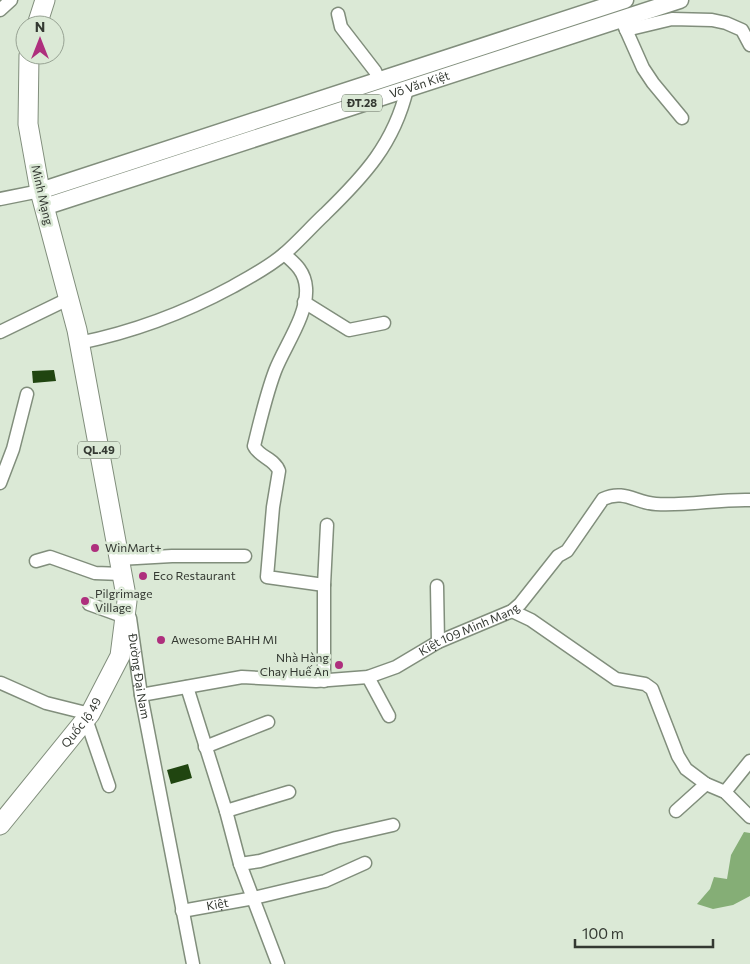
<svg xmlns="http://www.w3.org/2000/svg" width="750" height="964" viewBox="0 0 750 964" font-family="Commissioner,sans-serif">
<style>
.forest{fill:#85ae76}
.building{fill:#204510}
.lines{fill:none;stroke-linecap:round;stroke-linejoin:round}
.minor-casing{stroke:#818e7c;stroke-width:15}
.major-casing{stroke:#818e7c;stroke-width:19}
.highway-casing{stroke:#818e7c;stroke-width:21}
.minor{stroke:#fff;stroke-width:12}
.major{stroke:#fff;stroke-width:16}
.highway{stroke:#fff;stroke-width:19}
.poi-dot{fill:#ae2f7d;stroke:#dbe9d6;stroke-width:2}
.labels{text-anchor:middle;stroke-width:5;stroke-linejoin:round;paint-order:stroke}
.shield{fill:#dbe9d6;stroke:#666e63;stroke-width:1}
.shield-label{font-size:11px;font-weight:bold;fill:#343932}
.street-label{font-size:12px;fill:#343932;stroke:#dbe9d6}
.poi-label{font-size:12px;fill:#343932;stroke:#dbe9d6;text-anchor:start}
</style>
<rect width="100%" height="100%" fill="#dbe9d6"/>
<path class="forest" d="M744 832 750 833V896L733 905 713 909 697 904 710 889 714 877 727 879 731 855Z"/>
<g class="building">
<path d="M54 370 56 381 33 383 32 371Z"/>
<path d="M188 764 192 778 171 784 167 770Z"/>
</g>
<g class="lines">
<g class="minor-casing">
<g id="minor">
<path d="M0 10 11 0"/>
<path d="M338 14 341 27 375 71 379 80"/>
<path d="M623 23 643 68 653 83 682 118"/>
<path d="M626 30 672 19 712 20 726 23 742 30 750 45"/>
<path d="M0 199 40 191"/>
<path d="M284 254C296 264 305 272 306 288 308 315 284 347 275 371 266 395 260 421 254 446 259 457 275 459 279 471L273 507 267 577 324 585"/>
<path d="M304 302 349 330 384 323"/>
<path d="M0 332 68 299"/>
<path d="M79 343C133 332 184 313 232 287 250 277 269 267 284 254 298 242 311 227 325 214 364 176 394 144 407 89"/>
<path d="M0 483 13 449 27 394"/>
<path d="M119 559 172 556H245"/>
<path d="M36 561 50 557 95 573 122 574"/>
<path d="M437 586 438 642"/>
<path d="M89 604 125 617"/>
<path d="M512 611 531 620 616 679 645 684 652 689 678 756 686 769 706 784 725 792 750 817"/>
<path id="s1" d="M130 618 141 695 193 964"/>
<path d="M368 677 389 716"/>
<path d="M324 681V585L327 525"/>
<path d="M1 683 46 703 90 714"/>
<path d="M187 687 226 811 240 864 278 964"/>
<path id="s2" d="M141 695 242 677 316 681 368 677 396 667 438 642 512 611 520 604 558 556 567 551 603 499C624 489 636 503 656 504 687 506 719 499 750 500"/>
<path d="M86 719 109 786"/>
<path d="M205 747 268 722"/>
<path d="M725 792 750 761"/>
<path d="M226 811 289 792"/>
<path d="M676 811 706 784"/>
<path d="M240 864 260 861 336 838 393 825"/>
<path id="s3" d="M182 911 254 898 325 881 365 863"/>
</g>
</g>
<g class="major-casing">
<g id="major">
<path d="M40 191 625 0"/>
<path id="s4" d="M44 207 680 0"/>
</g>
</g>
<g class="highway-casing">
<g id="highway">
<path d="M37 25 45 0"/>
<path id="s5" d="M0 825 90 714 120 656 127 601 77 330 40 191 28 124 29 55"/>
</g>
</g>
<use href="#minor" class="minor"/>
<use href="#major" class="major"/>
<use href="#highway" class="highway"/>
</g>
<g class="poi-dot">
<circle cx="95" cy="548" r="5"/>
<circle cx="143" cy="576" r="5"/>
<circle cx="85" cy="601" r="5"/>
<circle cx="161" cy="640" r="5"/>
<circle cx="339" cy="665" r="5"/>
</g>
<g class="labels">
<g class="shield">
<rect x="342" y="94.5" width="40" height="17" rx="4"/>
<rect x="78" y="441.5" width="42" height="17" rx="4"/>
</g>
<g class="shield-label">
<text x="362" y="107">ĐT.28</text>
<text x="99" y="454">QL.49</text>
</g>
<g class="street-label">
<text dy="4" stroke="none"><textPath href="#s4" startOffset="395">Võ Văn Kiệt</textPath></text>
<text transform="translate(42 195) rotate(77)" y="4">Minh Mạng</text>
<text dy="4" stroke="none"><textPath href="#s2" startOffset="341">Kiệt 109 Minh Mạng</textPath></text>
<text dy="4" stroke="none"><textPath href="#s1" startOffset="59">Đường Đại Nam</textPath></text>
<text dy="4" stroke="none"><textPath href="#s5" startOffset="131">Quốc lộ 49</textPath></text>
<text dy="4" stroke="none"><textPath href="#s3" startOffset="36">Kiệt</textPath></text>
</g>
<g class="poi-label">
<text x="105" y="552">WinMart+</text>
<text x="153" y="580">Eco Restaurant</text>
<text x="95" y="598">Pilgrimage<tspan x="95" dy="14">Village</tspan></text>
<text x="171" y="644">Awesome BAHH MI</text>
<text x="329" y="662" text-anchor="end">Nhà Hàng<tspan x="329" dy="14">Chay Huế An</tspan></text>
</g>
</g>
<g transform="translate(40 40)"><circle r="24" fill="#dbe9d6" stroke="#98a394"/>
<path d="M0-4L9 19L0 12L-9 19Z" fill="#ae2f7d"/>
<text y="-8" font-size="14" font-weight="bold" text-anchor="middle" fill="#343932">N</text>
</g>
<path d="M575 939v8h138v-8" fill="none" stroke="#343932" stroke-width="2.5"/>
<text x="582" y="939" font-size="15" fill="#343932" stroke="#dbe9d6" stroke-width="4" paint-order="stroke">100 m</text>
</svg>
